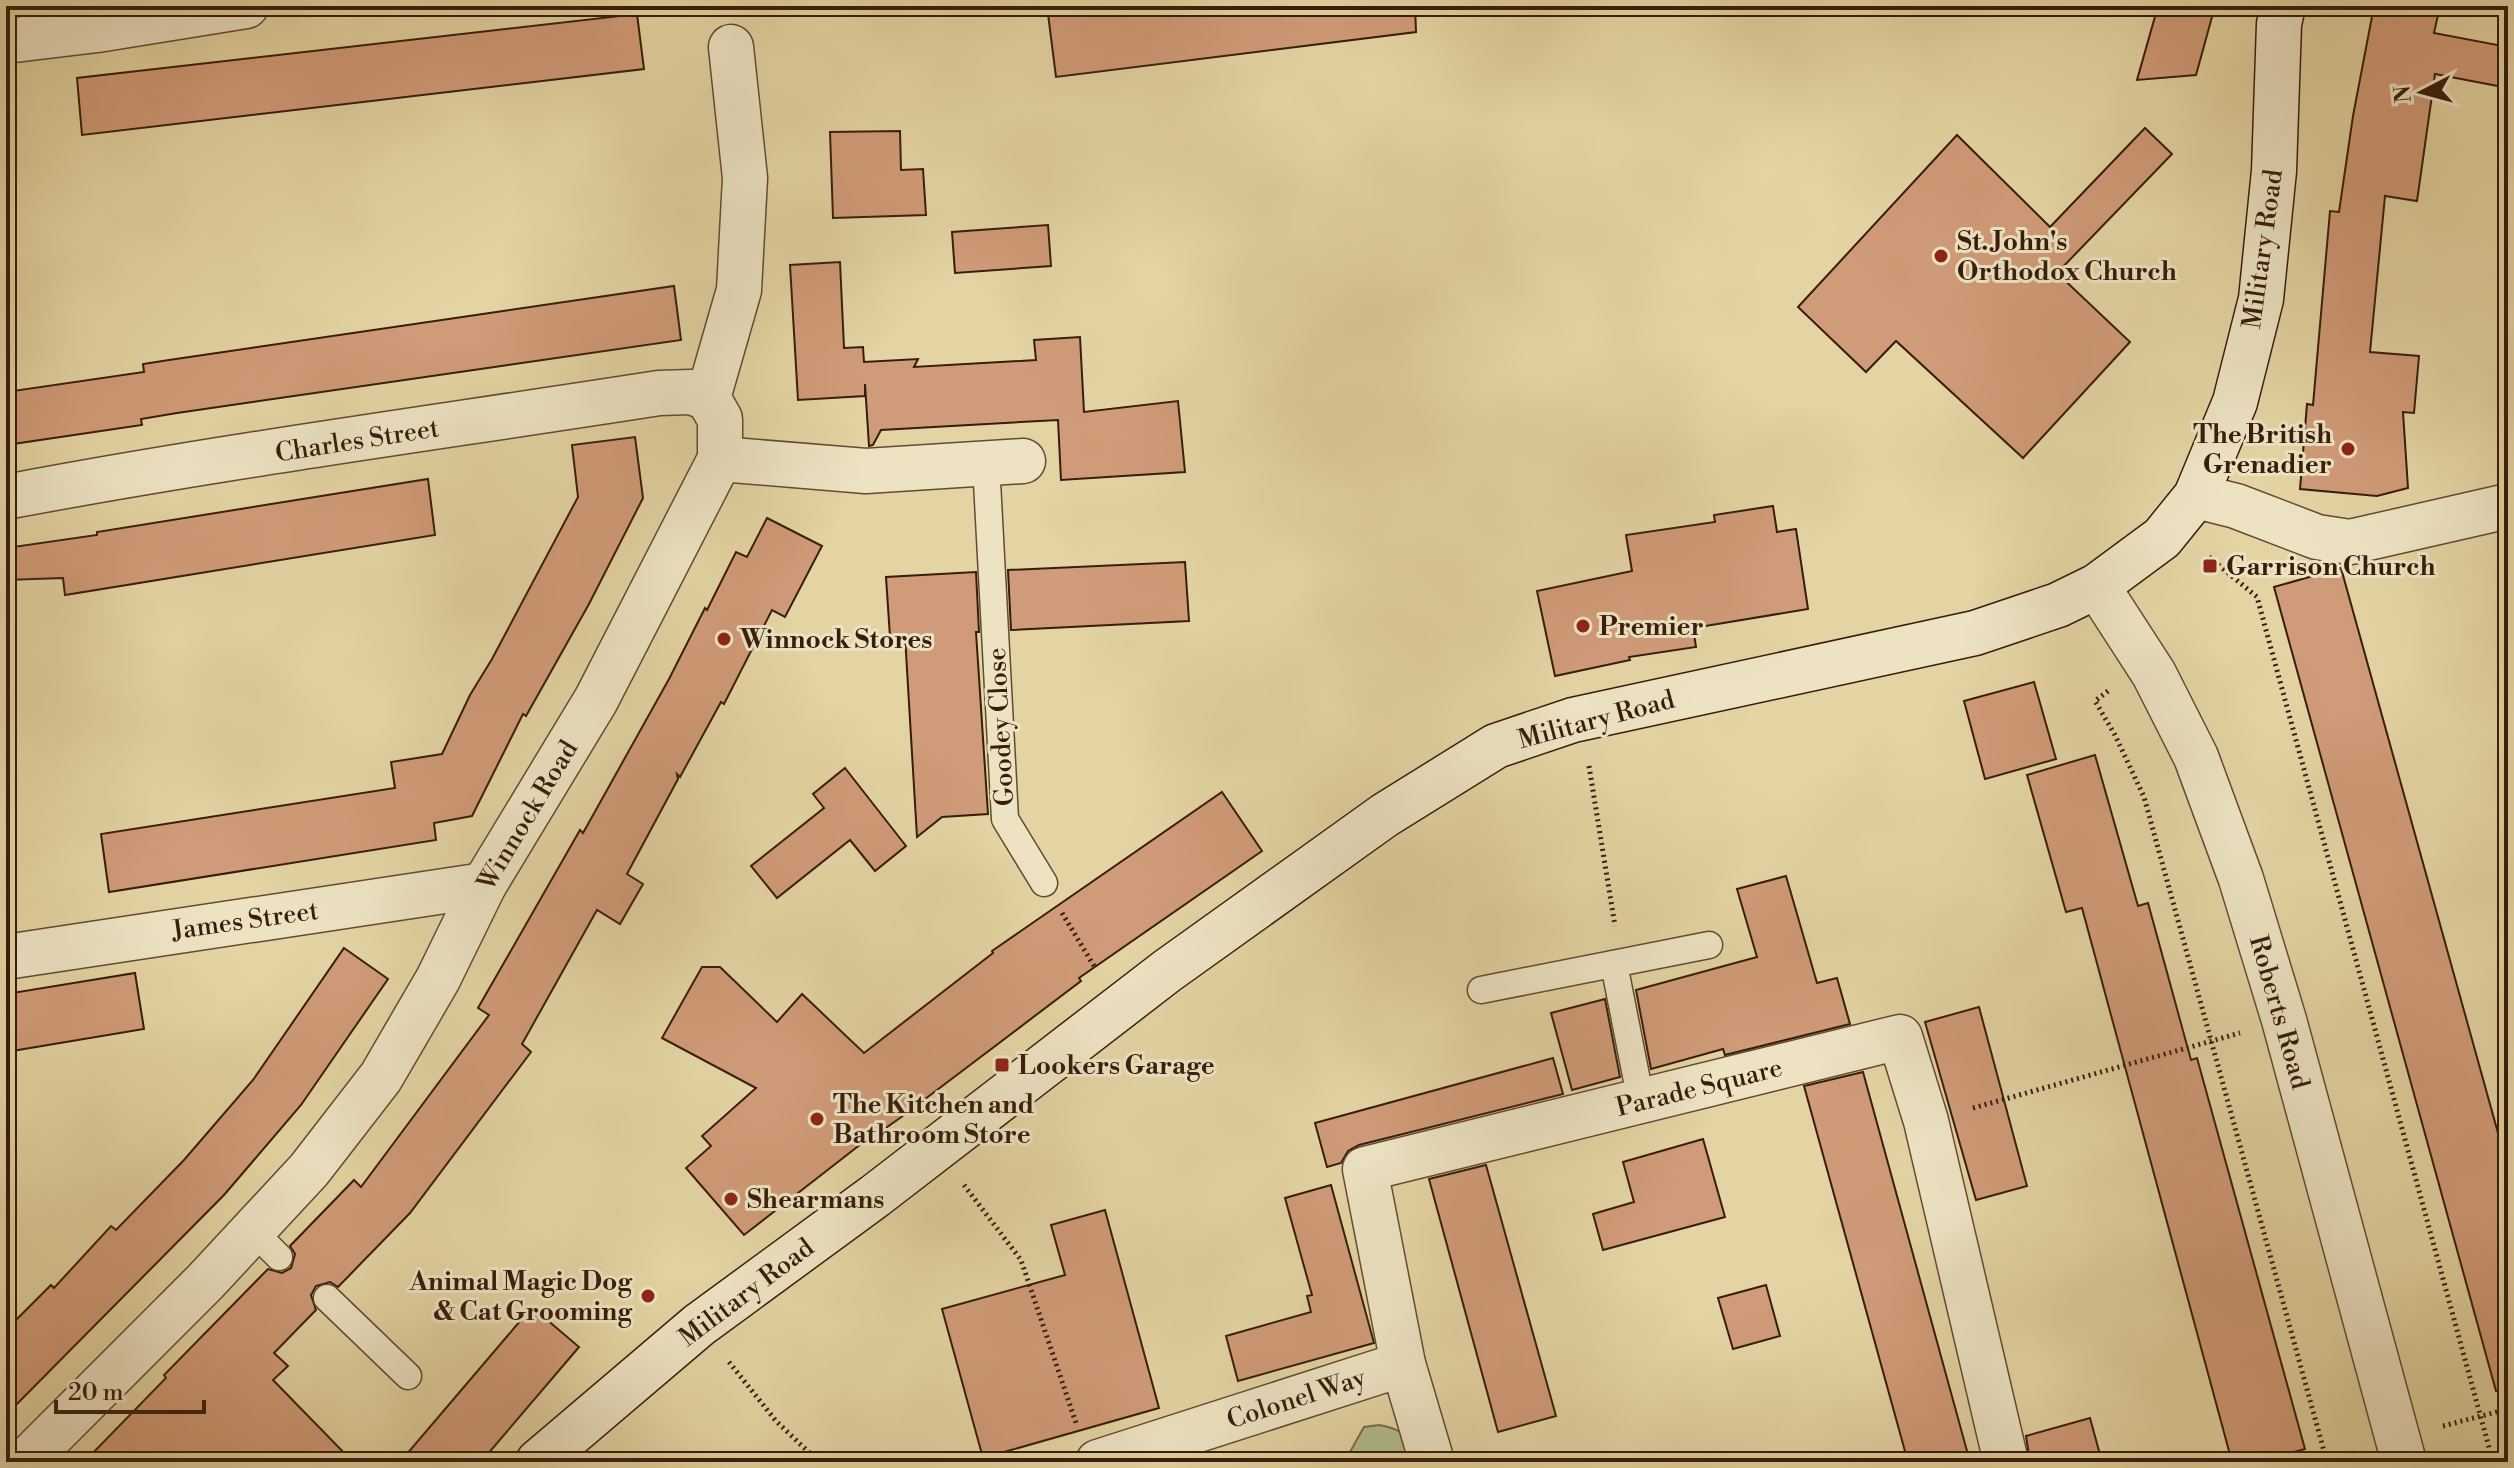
<svg xmlns="http://www.w3.org/2000/svg" width="2514" height="1468" viewBox="0 0 2514 1468" font-family="'Libre Bodoni',serif">
<style>
.green{fill:#b0bd89;stroke:#746d4a;stroke-width:2}
.building{fill:#d09b78;stroke:#371d0c;stroke-width:2}
.lines{fill:none;stroke-linecap:round;stroke-linejoin:round}
.lane-casing{stroke:#624b32;stroke-width:29}
.street-casing{stroke:#624b32;stroke-width:47}
.secondary-casing{stroke:#371d0c;stroke-width:47}
.path{stroke:#371d0c;stroke-width:5;stroke-dasharray:2 4;stroke-linecap:butt}
.lane{stroke:#ede3c3;stroke-width:26}
.street{stroke:#ede3c3;stroke-width:44}
.secondary{stroke:#ede3c3;stroke-width:44}
.poi-dot{fill:#8f2418;stroke:#ede3c3;stroke-width:3}
.labels{text-anchor:middle;stroke-width:6;stroke-linejoin:round;paint-order:stroke}
.poi-label{font-size:26px;font-weight:bold;fill:#371d0c;stroke:#ede3c3;text-anchor:start}
.street-label{font-size:26px;fill:#371d0c;stroke:#ede3c3}
</style>
<rect width="100%" height="100%" fill="#e4d4a3"/>
<filter id="stains"><feTurbulence type="fractalNoise" baseFrequency=".0025" numOctaves="4"/><feColorMatrix values="0 0 0 0 .2 0 0 0 0 .09 0 0 0 0 .02 0 0 0 .5 -.17"/></filter>
<radialGradient id="worn" r=".72"><stop offset=".6" stop-color="#630" stop-opacity="0"/><stop offset="1" stop-color="#630" stop-opacity=".3"/></radialGradient>
<path class="green" d="M1379 1425C1407 1430 1411 1439 1427 1462H1314L1350 1452 1364 1427Z"/>
<g class="building">
<path d="M1047 6H1415L1416 32 1056 77Z"/>
<path d="M2158 6H2215L2196 75 2137 80Z"/>
<path d="M2374 6H2440L2434 33 2508 47V88L2435 74 2417 201 2385 196 2370 352 2419 356 2414 413 2403 412 2408 488 2377 496 2300 489 2307 404 2313 405 2330 211 2339 212 2353 116Z"/>
<path d="M637 14 644 69 82 135 77 78Z"/>
<path d="M2145 128 2172 154 2057 273 2130 342 2023 458 1896 341 1866 372 1798 307 1957 135 2050 227Z"/>
<path d="M900 131 901 170 923 169 926 215 833 218 830 132Z"/>
<path d="M1048 225 1051 266 955 273 952 232Z"/>
<path d="M840 262 844 348 863 347 864 362 918 359 914 367 1036 360 1034 340 1080 337 1084 412 1178 401 1185 472 1061 480 1058 420 881 430 873 445 869 446 865 384V396L798 400 790 265Z"/>
<path d="M674 286 681 340 177 413 141 419 142 425 6 445V392L144 372 143 364 169 360Z"/>
<path d="M635 437 643 498 589 604 526 716 523 714 472 816 434 823 436 840 109 892 101 834 395 788 391 762 442 754 470 695 492 659 578 497 572 445Z"/>
<path d="M428 479 435 535 65 595 63 578 6 580V548L97 535V532Z"/>
<path d="M1773 506 1777 532 1796 529 1808 609 1693 628 1696 647 1629 657 1630 660 1555 676 1537 591 1632 571 1626 535 1715 522 1714 515Z"/>
<path d="M767 518 822 546 785 617 772 610 724 704 721 702 680 777 677 774 678 779 627 874 643 884 620 924 597 910 522 1044 531 1052 410 1213 338 1287 330 1282 316 1286 311 1295 316 1310 274 1353 288 1366 273 1380 353 1462H84L166 1378 164 1375 268 1269 282 1273 291 1268 295 1254 290 1246 354 1180 361 1187 489 1015 478 1008 580 830 583 833 669 679 705 608 707 610 736 552 747 557Z"/>
<path d="M1185 562 1189 621 1011 630 1008 570Z"/>
<path d="M2341 568 2508 1169V1389L2496 1391 2274 587Z"/>
<path d="M976 572 979 632H976L988 814 942 817 917 837 905 636 890 637 886 577Z"/>
<path d="M2034 682 2056 759 1985 779 1964 701Z"/>
<path d="M2095 755 2138 906 2148 903 2191 1060 2197 1058 2305 1449 2257 1462H2232L2082 908 2066 912 2027 775Z"/>
<path d="M845 768 906 846 875 871 850 840 777 898 751 866 824 808 813 794Z"/>
<path d="M1222 792 1262 851 1079 978 1081 981 900 1118 880 1132 879 1130 744 1235 686 1168 711 1146 702 1136 756 1088 662 1038 702 967H720L777 1022 802 994 864 1053 993 953 992 951Z"/>
<path d="M1786 876 1817 983 1837 978 1850 1024 1725 1055 1723 1049 1651 1069 1636 990 1757 957 1737 889Z"/>
<path d="M344 948 388 979 301 1105 224 1195 6 1415V1330L51 1285 54 1288 111 1226 116 1230 184 1160 253 1080Z"/>
<path d="M135 973 144 1029 6 1052V994Z"/>
<path d="M1605 999 1620 1077 1572 1090 1551 1013Z"/>
<path d="M1979 1007 2027 1186 1976 1200 1925 1022Z"/>
<path d="M1553 1058 1563 1094 1359 1145 1348 1151 1341 1163 1327 1167 1315 1123Z"/>
<path d="M1863 1072 1970 1462H1908L1804 1086Z"/>
<path d="M1703 1139 1725 1217 1603 1250 1593 1214 1634 1202 1623 1162Z"/>
<path d="M1486 1165 1556 1416 1498 1432 1429 1179Z"/>
<path d="M1331 1185 1374 1343 1238 1381 1226 1336 1311 1312 1307 1296 1312 1295 1285 1198Z"/>
<path d="M1105 1210 1159 1408 983 1458 942 1309 1065 1275 1051 1225Z"/>
<path d="M1766 1285 1780 1336 1733 1349 1718 1298Z"/>
<path d="M532 1307 579 1347 481 1462H400Z"/>
<path d="M2090 1418 2102 1462H2030L2026 1436Z"/>
</g>
<g class="lines">
<g class="lane-casing">
<g id="lane">
<path d="M986 463 1005 819 1044 883"/>
<path d="M1614 964 1641 1101"/>
<path d="M1481 990 1709 945"/>
<path d="M252 1230 279 1257"/>
<path d="M327 1298 408 1376"/>
</g>
</g>
<g class="street-casing">
<g id="street">
<path d="M6 41 97 30 246 6"/>
<path d="M720 459 866 471 1023 461"/>
<path d="M2196 496 2236 506 2317 537 2350 542 2508 506"/>
<path d="M6 497C222 456 441 427 659 393L691 392 708 398"/>
<path d="M2097 586 2154 674 2196 757 2241 879 2284 1020 2404 1462"/>
<path d="M6 957 484 885"/>
<path d="M25 1462 205 1282 309 1170 381 1077 438 979 484 885 596 700 720 459V419L708 398 739 290 745 178 731 47"/>
<path d="M1098 1462 1403 1364"/>
<path d="M1432 1462 1403 1364 1365 1169 1900 1037 1926 1121 2006 1462"/>
</g>
</g>
<g class="secondary-casing">
<path id="secondary" d="M538 1462 699 1325 875 1196 1167 971 1385 815 1496 746 1573 720 1975 633 2058 605 2097 586 2162 538 2196 496 2235 402 2261 299 2274 171 2279 24 2283 6"/>
</g>
<g class="path">
<path d="M2209 557 2257 597 2493 1462"/>
<path d="M2108 691 2095 701 2115 735 2144 797 2327 1462"/>
<path d="M1589 766 1615 926"/>
<path d="M1062 913 1094 966"/>
<path d="M1973 1108 2240 1033"/>
<path d="M964 1185 1021 1260 1076 1423"/>
<path d="M729 1362 776 1421 819 1462"/>
<path d="M2443 1426 2508 1409"/>
<path d="M2323 1462 2353 1453"/>
</g>
<use href="#lane" class="lane"/>
<use href="#street" class="street"/>
<use href="#secondary" class="secondary"/>
</g>
<g class="poi-dot">
<circle cx="1941" cy="256" r="8"/>
<circle cx="2348" cy="449" r="8"/>
<rect x="2202" y="558" width="16" height="16" rx="4"/>
<circle cx="1583" cy="626" r="8"/>
<circle cx="724" cy="639" r="8"/>
<rect x="994" y="1057" width="16" height="16" rx="4"/>
<circle cx="817" cy="1119" r="8"/>
<circle cx="731" cy="1199" r="8"/>
<circle cx="648" cy="1296" r="8"/>
</g>
<g class="labels">
<g class="poi-label">
<text x="1957" y="250">St. John's<tspan x="1957" dy="30">Orthodox Church</tspan></text>
<text x="2332" y="443" text-anchor="end">The British<tspan x="2332" dy="30">Grenadier</tspan></text>
<text x="2226" y="575">Garrison Church</text>
<text x="1599" y="635">Premier</text>
<text x="740" y="648">Winnock Stores</text>
<text x="1018" y="1074">Lookers Garage</text>
<text x="833" y="1113">The Kitchen and<tspan x="833" dy="30">Bathroom Store</tspan></text>
<text x="747" y="1208">Shearmans</text>
<text x="632" y="1290" text-anchor="end">Animal Magic Dog<tspan x="632" dy="30">&amp; Cat Grooming</tspan></text>
</g>
<g class="street-label">
<text transform="translate(2262 249) rotate(-82)" y="9">Military Road</text>
<text transform="translate(357 440) rotate(-9)" y="9">Charles Street</text>
<text transform="translate(1596 719) rotate(-15)" y="9">Military Road</text>
<text transform="translate(1000 727) rotate(-93)" y="9">Goodey Close</text>
<text transform="translate(527 815) rotate(-59)" y="9">Winnock Road</text>
<text transform="translate(245 920) rotate(-8)" y="9">James Street</text>
<text transform="translate(2280 1012) rotate(74)" y="9">Roberts Road</text>
<text transform="translate(1699 1087) rotate(-14)" y="9">Parade Square</text>
<text transform="translate(746 1292) rotate(-37)" y="9">Military Road</text>
<text transform="translate(1296 1398) rotate(-18)" y="9">Colonel Way</text>
</g>
</g>
<rect width="2514" height="1468" fill="none" stroke="#e4d4a3" stroke-width="32"/>
<rect x="8" y="8" width="2498" height="1452" fill="none" stroke="#371d0c" stroke-width="4"/>
<rect x="16" y="16" width="2482" height="1436" fill="none" stroke="#371d0c" stroke-width="2"/>
<g transform="translate(2422 92) rotate(264)" stroke="#ede3c3" stroke-width="6" paint-order="stroke">
<path d="M0-6L14 30L0 20L-14 30Z" fill="#371d0c"/>
<text y="-12" font-size="22" font-weight="bold" text-anchor="middle" fill="#371d0c">N</text>
</g>
<path d="M56 1400v12h148v-12" fill="none" stroke="#371d0c" stroke-width="4"/>
<text x="68" y="1400" font-size="24" fill="#371d0c" stroke="#ede3c3" stroke-width="6" paint-order="stroke">20 m</text>
<rect width="100%" height="100%" filter="url(#stains)"/>
<rect width="100%" height="100%" fill="url(#worn)"/>
</svg>
